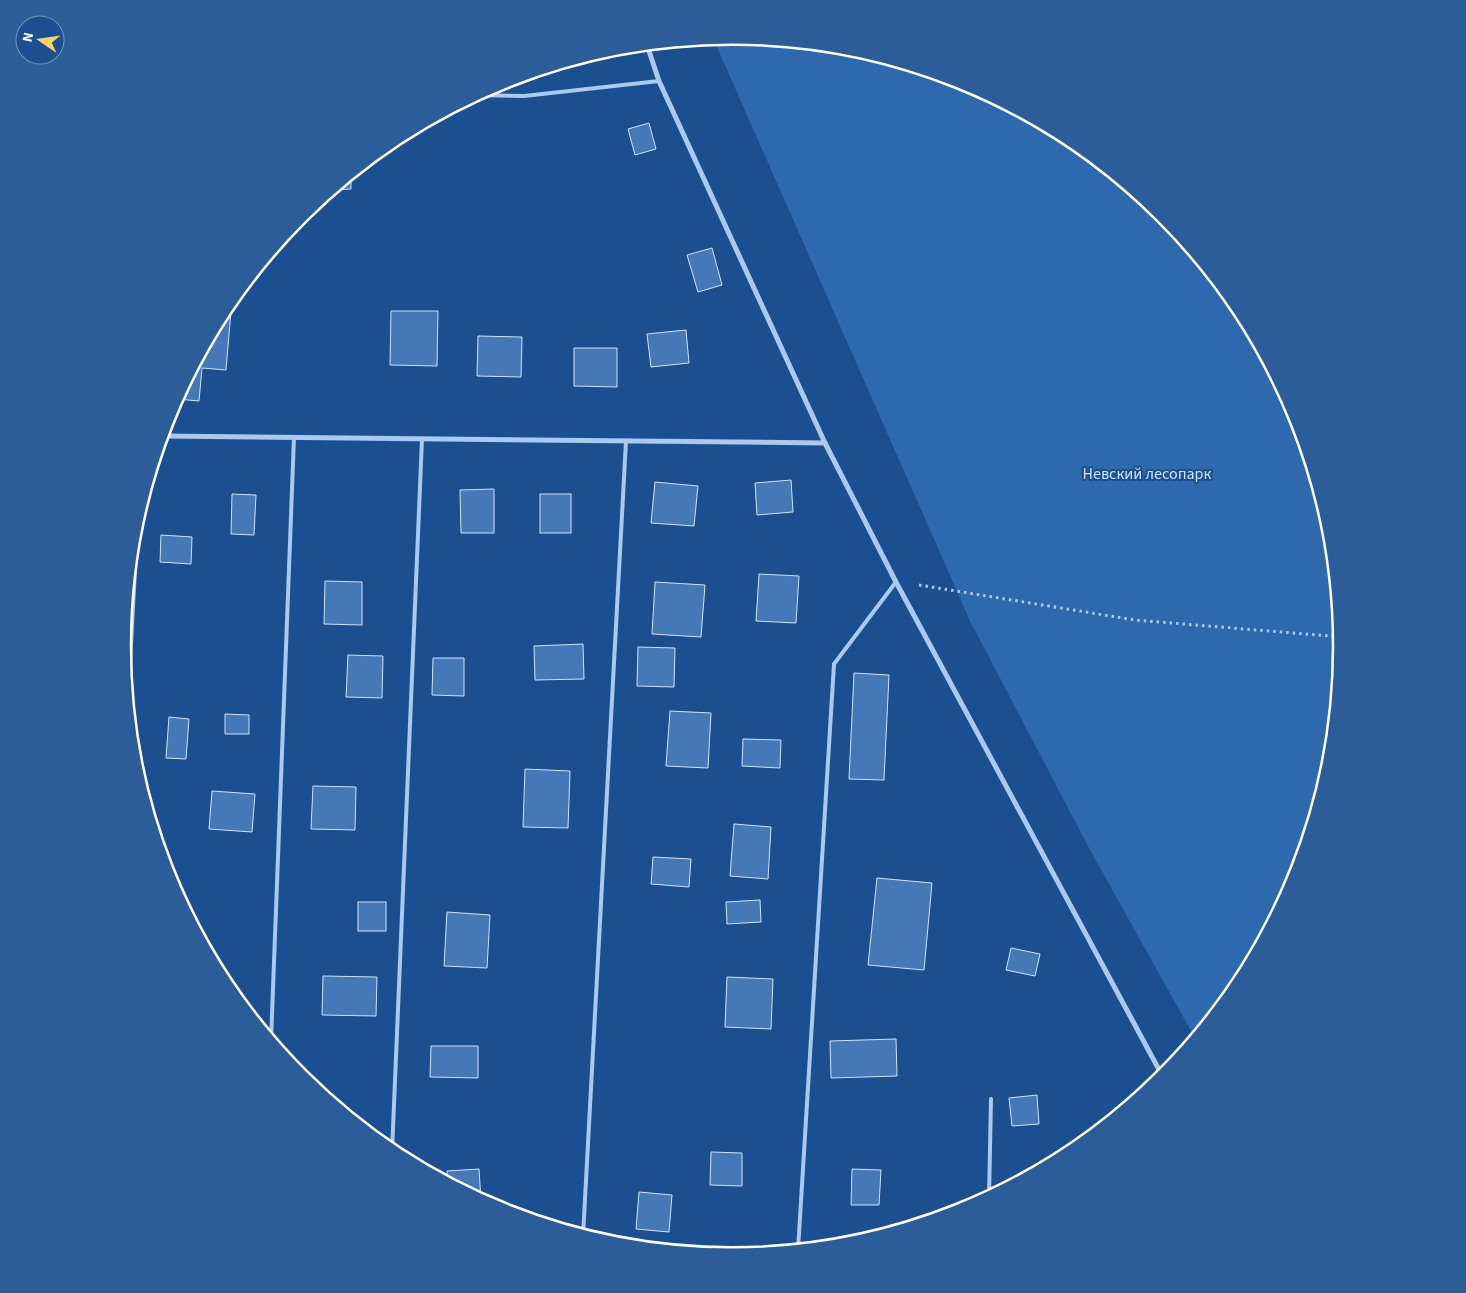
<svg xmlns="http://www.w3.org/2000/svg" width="1466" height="1293" viewBox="0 0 1466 1293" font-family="'Source Sans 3',sans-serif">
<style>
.green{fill:#2e69ad}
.building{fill:#4478b7;stroke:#cfe3fa}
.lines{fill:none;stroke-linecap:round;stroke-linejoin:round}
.path{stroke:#a9c9ee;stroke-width:3;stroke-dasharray:2.5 4;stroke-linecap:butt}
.lane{stroke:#a9c9ee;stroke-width:4}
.street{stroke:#a9c9ee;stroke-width:5}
.labels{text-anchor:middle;stroke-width:4;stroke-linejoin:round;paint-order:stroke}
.park-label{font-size:16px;fill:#cfe3fa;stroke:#1b4f8f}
.rim{fill:none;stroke:#fff;stroke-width:2.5}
</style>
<rect width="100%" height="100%" fill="#1b4f8f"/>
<path class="green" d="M733 36 852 48 967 83 1072 139 1165 215 1241 308 1297 413 1332 528 1343 647 1331 766 1297 880 1240 986 1196 1040 1089 848 971 623 713 38Z"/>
<g class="building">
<path d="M649 123 656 149 635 155 628 129Z"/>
<path d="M351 175V189L332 190Z"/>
<path d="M712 248 722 285 698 292 687 255Z"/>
<path d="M232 299 226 370 202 368 199 401 177 399 226 307Z"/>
<path d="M391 311H438L437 366 390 365Z"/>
<path d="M686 330 689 363 651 367 647 334Z"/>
<path d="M478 336 522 337 521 377 477 376Z"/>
<path d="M574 348H617V387L574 386Z"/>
<path d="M791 480 793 512 757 515 755 483Z"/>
<path d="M655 482 698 486 694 526 651 523Z"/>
<path d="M494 489V533H461L460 490Z"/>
<path d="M232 494 256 495 254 535 231 534Z"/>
<rect x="540" y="494" width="31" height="39"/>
<path d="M161 535 192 537 191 564 160 562Z"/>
<path d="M759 574 799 576 796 623 756 621Z"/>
<path d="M325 581 362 582V625L324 624Z"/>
<path d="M655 582 705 585 701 637 652 634Z"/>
<path d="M583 644 584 679 535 680 534 646Z"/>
<path d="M638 647 675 648 674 687 637 686Z"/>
<path d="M348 655 383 656 382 698 346 697Z"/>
<path d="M433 658H464V696L432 695Z"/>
<path d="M854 673 889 675 884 780 849 779Z"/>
<path d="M670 711 711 713 708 768 666 766Z"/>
<path d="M225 714 249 715V734H225Z"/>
<path d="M169 717 189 719 186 759 166 758Z"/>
<path d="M743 739 781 740 780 768 742 766Z"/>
<path d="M525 769 570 771 568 828 523 827Z"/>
<path d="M313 786 356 787 355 830 311 829Z"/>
<path d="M212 791 255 794 252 832 209 829Z"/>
<path d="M734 824 771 827 768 879 730 876Z"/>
<path d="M653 857 691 859 689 887 651 884Z"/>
<path d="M877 878 932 883 924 970 868 965Z"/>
<path d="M760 900 761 922 727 924 726 902Z"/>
<rect x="358" y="902" width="28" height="29"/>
<path d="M447 912 490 915 487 968 444 966Z"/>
<path d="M1011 948 1040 954 1035 976 1006 970Z"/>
<path d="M323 976 377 977 376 1016 322 1015Z"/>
<path d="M727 977 773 979 771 1029 725 1027Z"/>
<path d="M896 1039 897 1076 831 1078 830 1041Z"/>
<path d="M431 1046H478V1078L430 1077Z"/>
<path d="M1037 1095 1039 1124 1012 1126 1009 1098Z"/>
<path d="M711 1152 742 1153V1186L710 1185Z"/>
<path d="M479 1169 481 1200 447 1182V1171Z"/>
<path d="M852 1169 881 1170 879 1205H851Z"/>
<path d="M639 1192 672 1195 669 1232 636 1229Z"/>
</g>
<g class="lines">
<path class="path" d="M919 585 1135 620 1342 637"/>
<g class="lane">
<path d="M476 95 524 96 659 81"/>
<path d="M128 699 138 515"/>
<path d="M271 1041 294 437"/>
<path d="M392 1152 422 439"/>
<path d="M989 1198 991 1099"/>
<path d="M583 1236 626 441"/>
<path d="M798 1250 834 664 896 582"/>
</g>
<g class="street">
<path d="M647 45 659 81 825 443 896 582 1164 1079"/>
<path d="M162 436 825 443"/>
</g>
</g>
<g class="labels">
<g class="park-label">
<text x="1147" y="479">Невский лесопарк</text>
</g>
</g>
<path d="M0 0H1466V1293H0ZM131 646a601 601 0 1 1 1202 0a601 601 0 1 1-1202 0Z" fill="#2d5d98" fill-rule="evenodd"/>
<path class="rim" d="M131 646a601 601 0 1 1 1202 0a601 601 0 1 1-1202 0Z"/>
<g transform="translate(40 40) rotate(283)"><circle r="24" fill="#1b4f8f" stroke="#7695bc"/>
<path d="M0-4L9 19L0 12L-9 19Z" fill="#ffd166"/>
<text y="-8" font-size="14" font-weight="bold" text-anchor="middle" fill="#ffffff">N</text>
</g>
</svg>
